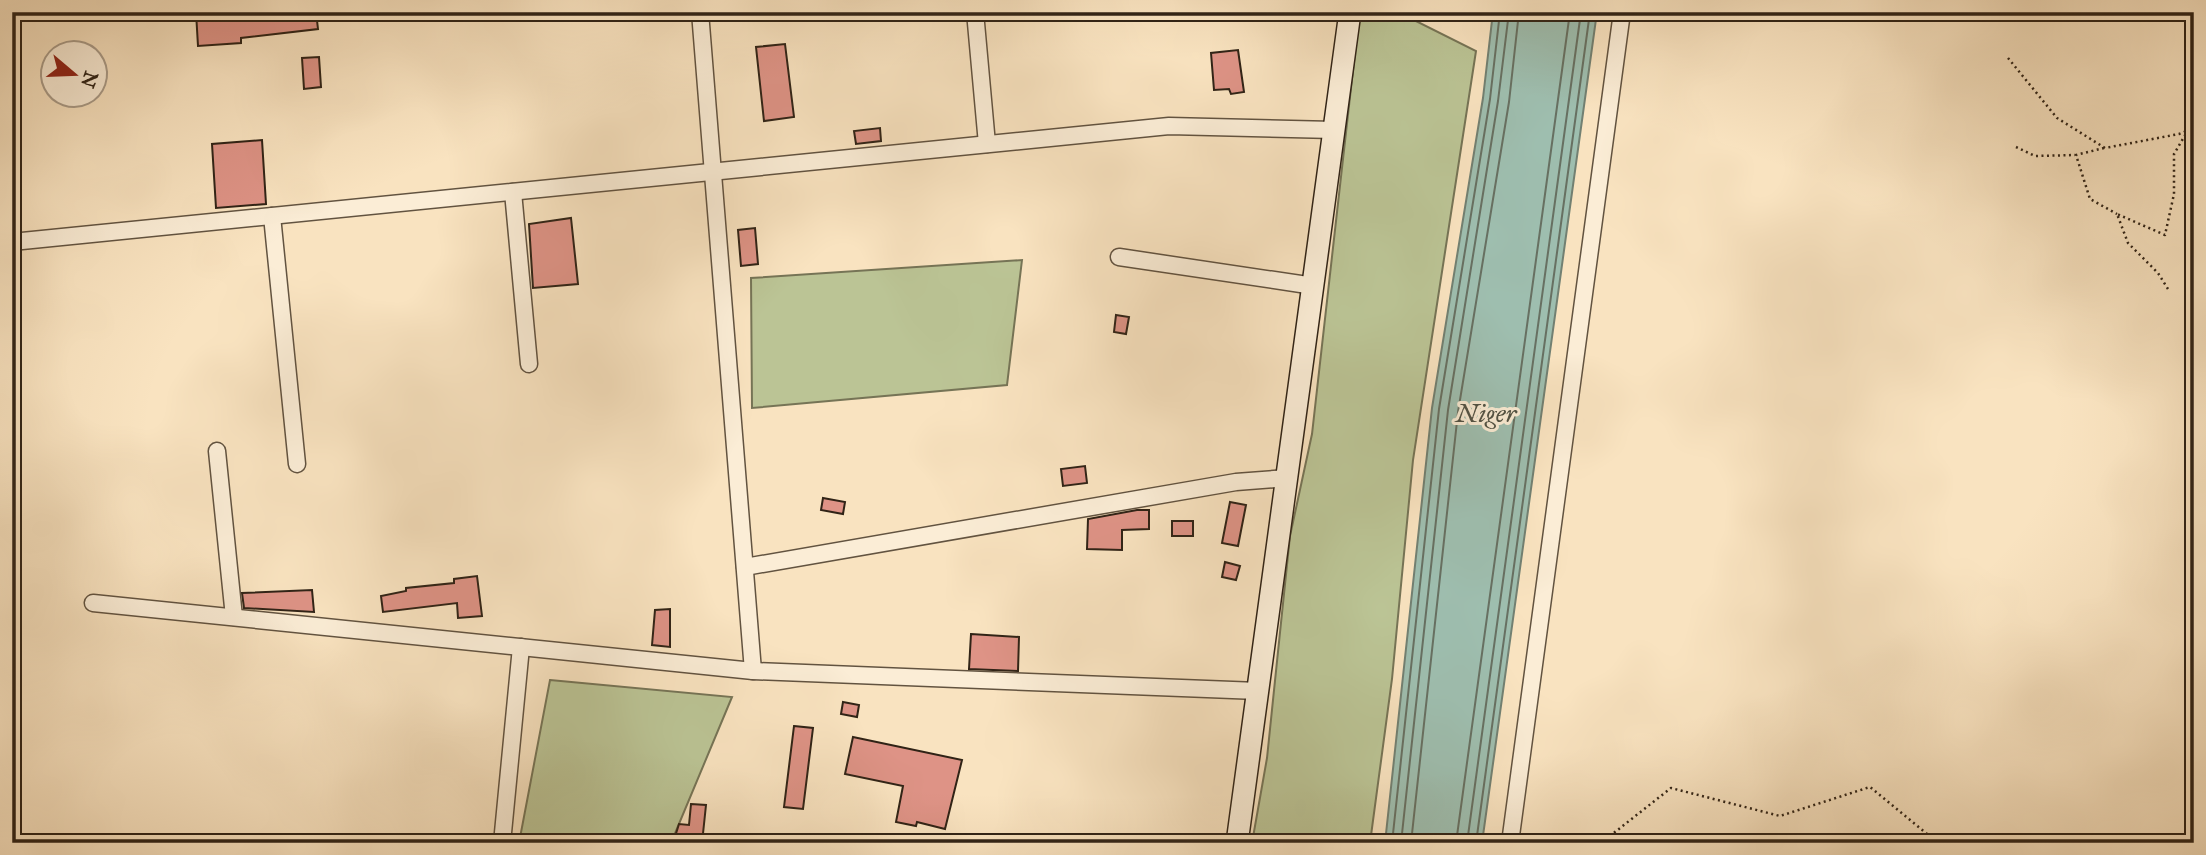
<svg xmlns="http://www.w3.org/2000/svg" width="2206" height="855" viewBox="0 0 2206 855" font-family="'IM FELL Great Primer',serif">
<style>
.green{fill:#bbc495;stroke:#767456;stroke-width:2}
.water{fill:#9ebeaf;stroke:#728072;stroke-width:2}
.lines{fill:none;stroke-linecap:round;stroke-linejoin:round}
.shore{stroke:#677062;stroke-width:2}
.building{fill:#de9386;stroke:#302316;stroke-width:2}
.minor-casing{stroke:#625340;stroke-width:19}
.secondary-casing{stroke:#302316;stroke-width:24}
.path{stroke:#302316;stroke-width:2.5;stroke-dasharray:2 3.5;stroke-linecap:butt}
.minor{stroke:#fbedd6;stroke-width:16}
.secondary{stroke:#fbedd6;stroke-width:21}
.labels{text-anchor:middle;stroke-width:6;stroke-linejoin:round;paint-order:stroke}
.water-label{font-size:26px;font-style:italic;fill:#515244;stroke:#fbedd6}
</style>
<rect width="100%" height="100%" fill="#f9e3c0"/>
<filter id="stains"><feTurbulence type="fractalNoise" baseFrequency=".00286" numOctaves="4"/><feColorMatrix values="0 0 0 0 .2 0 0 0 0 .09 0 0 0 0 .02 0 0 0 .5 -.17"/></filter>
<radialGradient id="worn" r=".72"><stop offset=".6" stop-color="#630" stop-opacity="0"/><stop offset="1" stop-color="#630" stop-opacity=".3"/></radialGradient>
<g class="green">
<path d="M1362 12H1398L1476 51 1413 460 1392 679 1370 843H1252L1267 758 1290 536 1312 434 1358 26Z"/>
<path d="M1022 260 1007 385 752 408 751 278Z"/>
<path d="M550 680 732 697 671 843H519Z"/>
</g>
<path class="water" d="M1493 12H1597L1482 843H1385L1432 408 1483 98Z"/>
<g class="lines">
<g class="shore">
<path d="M1392 843 1439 409 1490 99 1500 12"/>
<path d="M1401 843 1448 410 1498 101 1509 12"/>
<path d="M1411 843 1458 412 1509 102 1519 12"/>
<path d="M1456 843 1570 12"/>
<path d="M1467 843 1581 12"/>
<path d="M1476 843 1590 12"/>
</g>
</g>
<g class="building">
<path d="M196 12H316L318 29 241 38V43L198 46Z"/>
<path d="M785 44 794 117 764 121 756 47Z"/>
<path d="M1238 50 1244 92 1231 94 1229 89 1214 90 1211 53Z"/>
<path d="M319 57 321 87 304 89 302 58Z"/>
<path d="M880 128 881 141 856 144 854 131Z"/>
<path d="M262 140 266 204 216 208 212 144Z"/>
<path d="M571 218 578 284 533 288 529 224Z"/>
<path d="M755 228 758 264 741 266 738 230Z"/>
<path d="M1116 315 1129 317 1126 334 1114 332Z"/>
<path d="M1085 466 1087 483 1063 486 1061 469Z"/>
<path d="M823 498 845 502 843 514 821 510Z"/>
<path d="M1230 502 1246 505 1238 546 1222 543Z"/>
<path d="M1137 510H1149V529L1122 530V550L1087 549 1088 519Z"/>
<rect x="1172" y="521" width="21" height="15"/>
<path d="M1225 562 1240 566 1236 580 1222 577Z"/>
<path d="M477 576 482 616 458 618 457 603 383 612 381 596 406 591V588L454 583V579Z"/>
<path d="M312 590 314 612 244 608 242 593Z"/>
<path d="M670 609V647L652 645 655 610Z"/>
<path d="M971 634 1019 637 1018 671 969 669Z"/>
<path d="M843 702 859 705 857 717 841 714Z"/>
<path d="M794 726 813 728 803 809 784 807Z"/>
<path d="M853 737 962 760 945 829 917 822 916 826 896 822 903 786 845 774Z"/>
<path d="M691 804 706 805 702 843H673L679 824 689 825Z"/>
</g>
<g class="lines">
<g class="minor-casing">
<g id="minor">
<path d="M700 12 753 671"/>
<path d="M975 12 987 144"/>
<path d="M513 192 529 364"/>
<path d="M272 216 297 464"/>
<path d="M12 242 1169 126 1334 130"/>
<path d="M1119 257 1314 286"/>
<path d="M217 451 234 617"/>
<path d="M745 567 1236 482 1288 478"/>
<path d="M93 603 753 671 1258 691"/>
<path d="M502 843 521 647"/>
<path d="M1510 843 1622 12"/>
</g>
</g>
<g class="secondary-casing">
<path id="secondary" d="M1237 843 1350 12"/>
</g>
<g class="path">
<path d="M2008 58 2057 118 2105 148 2179 134 2194 128"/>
<path d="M2016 147 2035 156 2075 155"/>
<path d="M2104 148 2076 155 2090 199 2117 214"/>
<path d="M2168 289 2158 273 2128 243 2117 214 2165 235 2174 194V154L2188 130 2194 77"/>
<path d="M1601 843 1671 788 1780 816 1870 787 1938 843"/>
</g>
<use href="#minor" class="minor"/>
<use href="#secondary" class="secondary"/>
</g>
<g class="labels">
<g class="water-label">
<text x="1486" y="422">Niger</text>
</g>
</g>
<rect width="2206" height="855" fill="none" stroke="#f9e3c0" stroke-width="42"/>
<rect x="14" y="14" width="2178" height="827" fill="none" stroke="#302316" stroke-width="3.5"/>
<rect x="21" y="21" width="2164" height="813" fill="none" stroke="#302316" stroke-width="2"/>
<g transform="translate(74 74) rotate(109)"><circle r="33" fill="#fbedd6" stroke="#aa9c89" stroke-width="2"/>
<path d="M0-5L12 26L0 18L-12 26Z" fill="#8f2418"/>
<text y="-10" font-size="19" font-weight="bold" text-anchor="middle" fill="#302316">N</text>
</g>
<rect width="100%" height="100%" filter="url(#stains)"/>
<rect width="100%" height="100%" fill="url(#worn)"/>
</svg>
